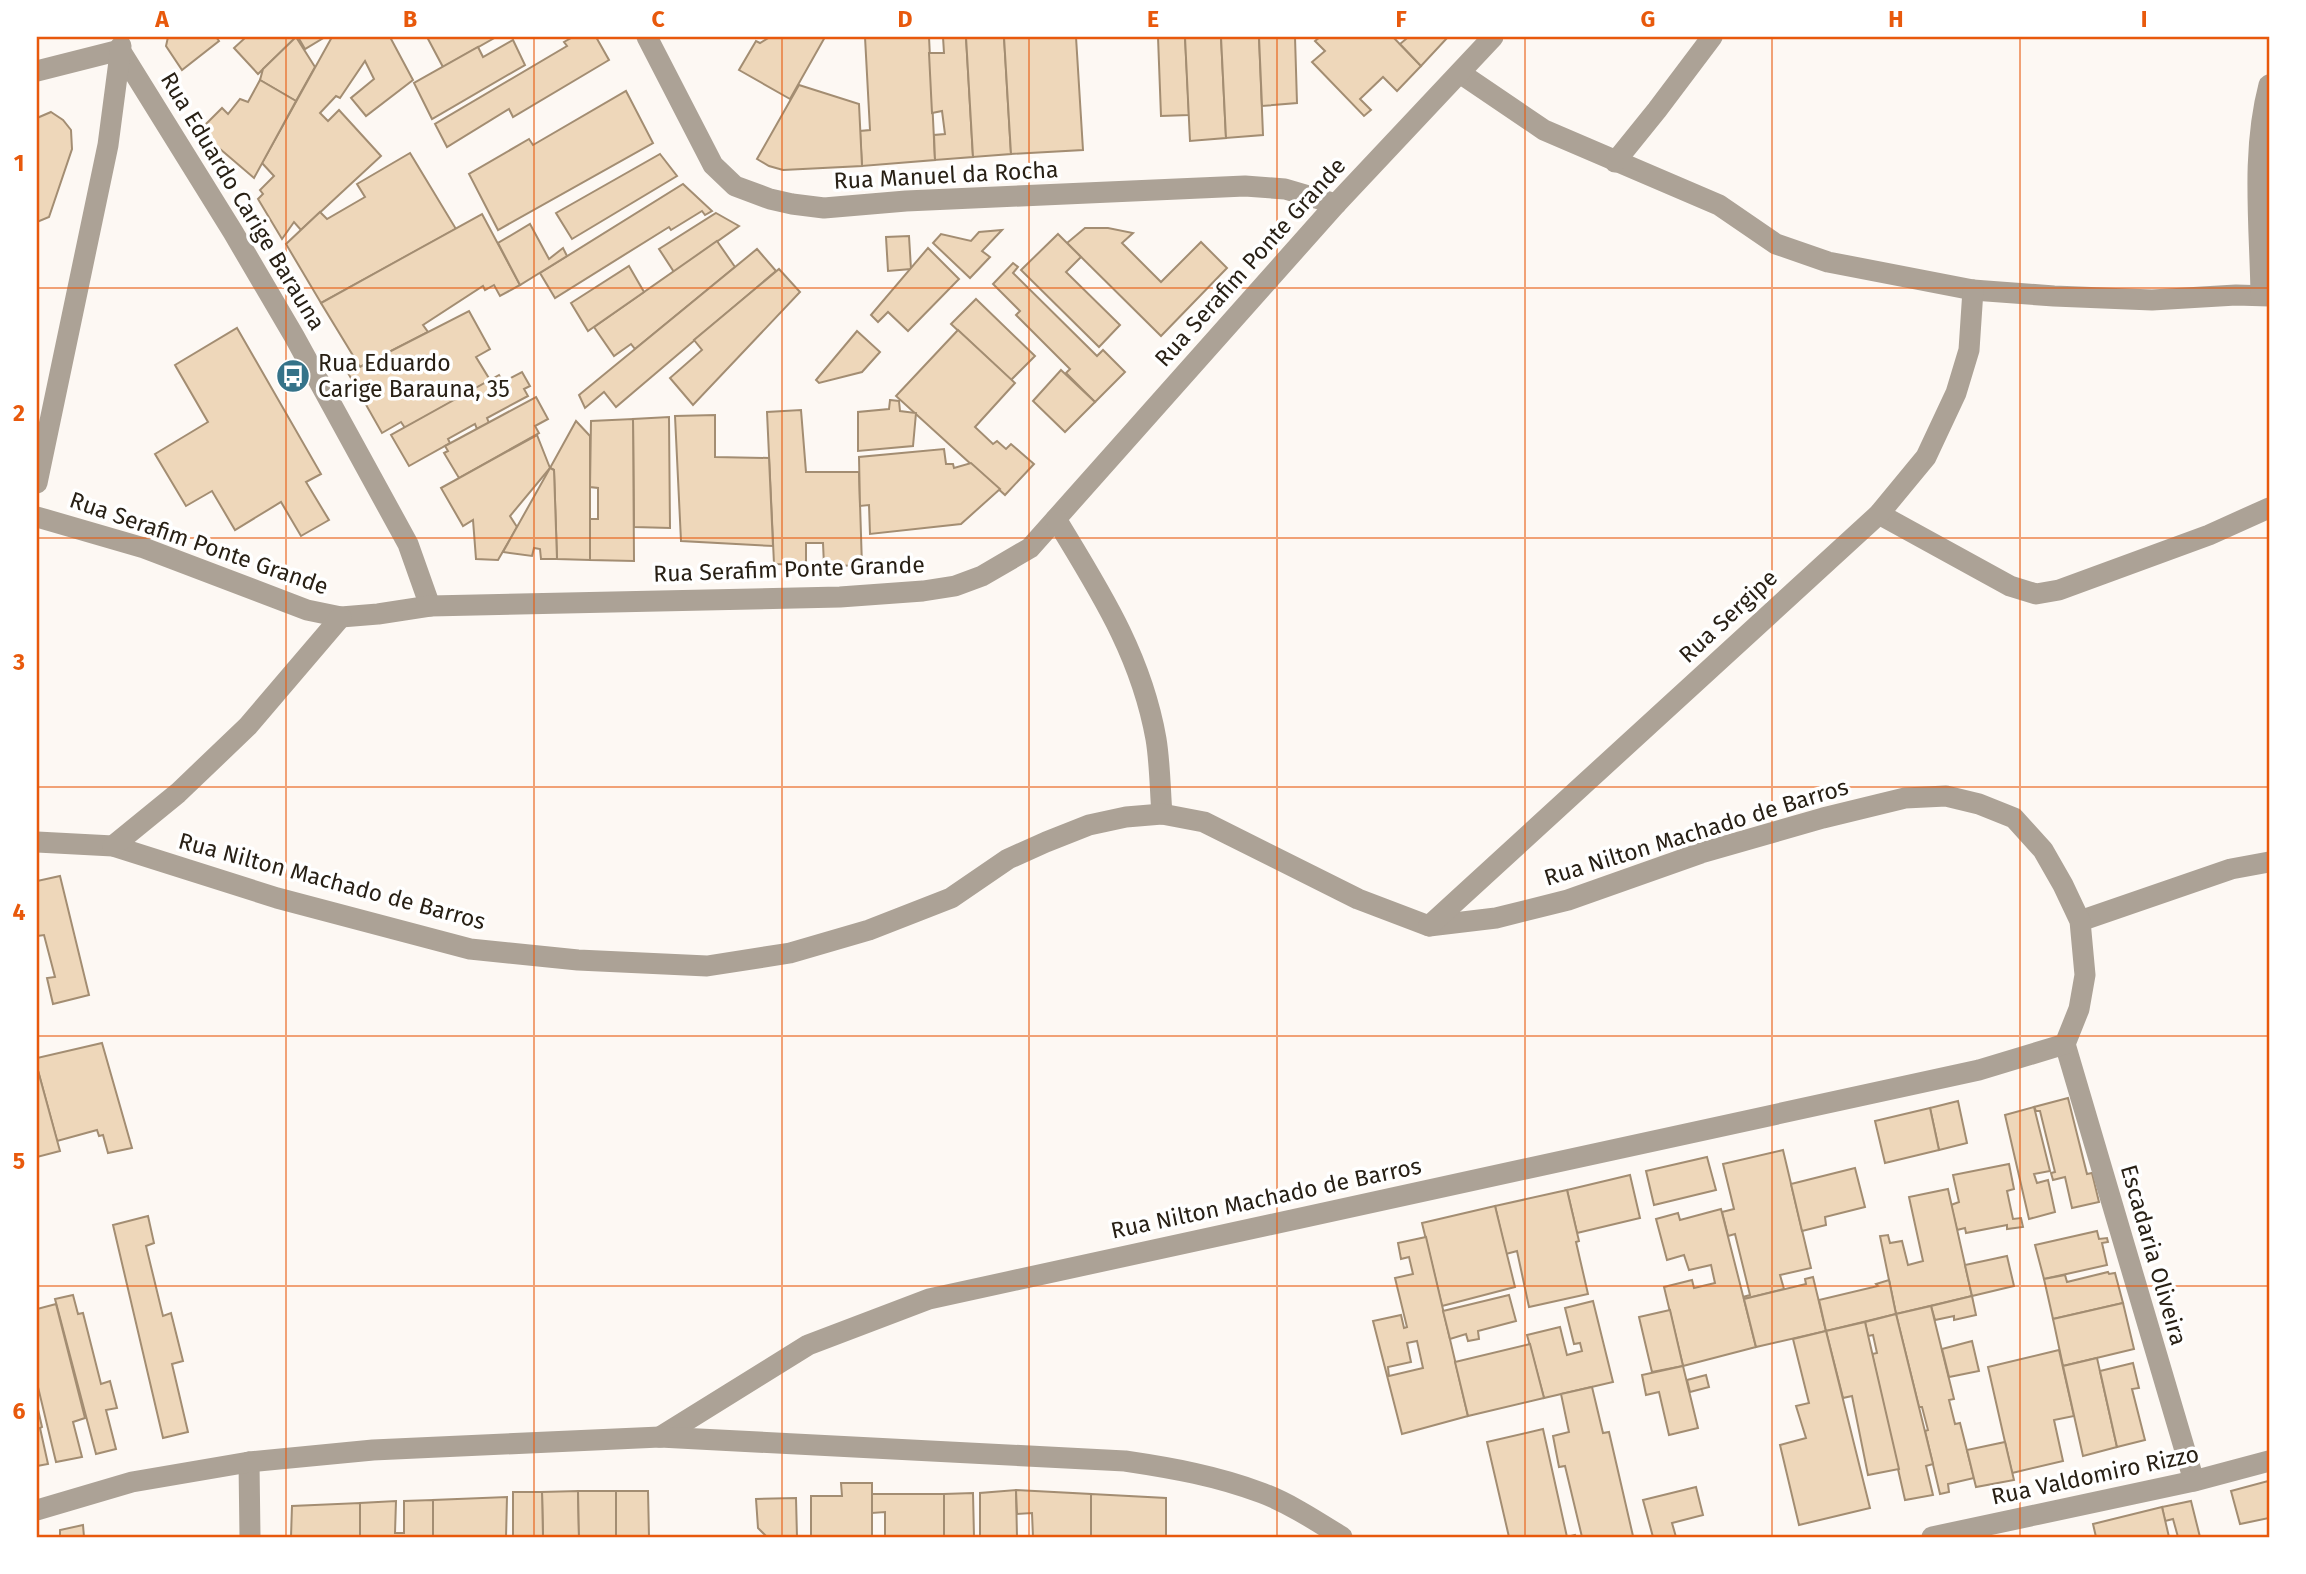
<svg xmlns="http://www.w3.org/2000/svg" width="2306" height="1574" viewBox="0 0 2306 1574" font-family="'Fira Sans',sans-serif">
<style>
.building{fill:#eed7ba;stroke:#a38d72;stroke-width:2;fill-rule:evenodd}
.lines{fill:none;stroke-linecap:round;stroke-linejoin:round}
.lane{stroke:#aca296;stroke-width:21}
.street{stroke:#aca296;stroke-width:21}
.grid{fill:none;stroke:#e8590c;stroke-width:2;stroke-opacity:0.55}
.labels{text-anchor:middle;stroke-width:7;stroke-linejoin:round;paint-order:stroke}
.street-label{font-size:23px;fill:#282015;stroke:#fff}
.poi-label{font-size:23px;fill:#282015;stroke:#fff;text-anchor:start}
.neatline{fill:none;stroke:#e8590c;stroke-width:2.5}
.grid-label{font-size:23px;text-anchor:middle;font-weight:bold;fill:#e8590c}
</style>
<rect width="100%" height="100%" fill="#fdf8f3"/>
<g class="building">
<path d="M168 37H216L219 41 182 70 166 46Z"/>
<path d="M246 37H296L258 74 234 48Z"/>
<path d="M296 37 315 67 296 101 260 80 263 69Z"/>
<path d="M298 37H325L305 49Z"/>
<path d="M332 37H390L413 80 366 116 351 98 374 79 365 61 340 98 336 96 320 113 328 121 339 110 381 156 301 230 294 222 282 239 258 199 263 194 260 190 274 176 262 163Z"/>
<path d="M427 37H496L443 67Z"/>
<path d="M573 37H596L609 60 513 117 509 109 447 147 435 124 567 46 564 42Z"/>
<path d="M770 37H825L790 99 739 70 756 41 760 43Z"/>
<path d="M865 37H929L935 160 862 166 860 131 870 130Z"/>
<path d="M943 37H966L973 157 935 160 934 135 945 134 942 111 932 113 929 53H944Z"/>
<path d="M966 37H1004L1011 154 973 157Z"/>
<path d="M1004 37H1076L1083 150 1011 154Z"/>
<path d="M1158 37H1185L1189 115 1161 116Z"/>
<path d="M1185 37H1221L1226 138 1190 141Z"/>
<path d="M1221 37H1259L1263 135 1226 138Z"/>
<path d="M1259 37H1295L1297 103 1262 106Z"/>
<path d="M1320 37H1393L1421 66 1397 91 1383 77 1360 99 1371 110 1364 116 1312 62 1325 51 1315 41Z"/>
<path d="M1404 37H1448L1421 66 1400 44 1406 39Z"/>
<path d="M513 40 525 65 432 119 414 83 478 47 483 57Z"/>
<path d="M260 80 296 101 254 178 199 131 222 108 228 114 240 99 248 102Z"/>
<path d="M799 85 859 104 862 166 783 170 769 166 757 159Z"/>
<path d="M626 91 653 143 498 230 469 174 529 139 533 145Z"/>
<path d="M51 112 63 120 71 130 72 149 49 217 37 222V118Z"/>
<path d="M410 153 456 229 321 303 286 244 320 212 327 219 365 197 357 184Z"/>
<path d="M660 154 677 176 572 239 556 213Z"/>
<path d="M683 184 712 211 705 215 702 211 671 230 669 227 555 298 540 273Z"/>
<path d="M716 213 739 226 674 272 659 249Z"/>
<path d="M482 214 520 285 500 296 494 285 485 290 483 286 423 325 428 332 360 367 321 303Z"/>
<path d="M530 224 549 259 563 248 567 256 520 285 498 243Z"/>
<path d="M1085 228H1108L1133 233 1122 243 1161 282 1201 242 1227 268 1161 336 1067 243Z"/>
<path d="M1002 230 982 251 990 257 970 278 933 243 941 234 971 241 979 232Z"/>
<path d="M1058 234 1081 257 1066 272 1120 325 1099 347 1021 270Z"/>
<path d="M909 236 911 269 888 271 886 237Z"/>
<path d="M717 241 735 267 635 349 631 344 614 356 594 327Z"/>
<path d="M928 248 959 279 908 331 888 312 878 322 871 315Z"/>
<path d="M757 249 776 271 616 407 604 392 585 408 579 395Z"/>
<path d="M1013 263 1018 267 1013 273 1097 356 1103 350 1125 372 1095 402 1066 373 1070 369 1016 315 1020 311 993 284Z"/>
<path d="M629 266 644 292 588 331 571 303Z"/>
<path d="M779 269 800 292 693 405 670 378 702 350 694 340Z"/>
<path d="M976 299 1035 356 1011 380 951 324Z"/>
<path d="M469 311 490 349 476 357 490 380 405 428 401 422 382 433 348 373Z"/>
<path d="M237 328 321 474 306 482 329 520 301 536 281 502 235 530 212 491 186 506 155 454 208 422 175 365Z"/>
<path d="M958 330 1015 383 975 427 993 444 997 441 1006 449 1011 444 1034 464 1005 495 896 396Z"/>
<path d="M857 331 880 352 862 372 819 383 816 380Z"/>
<path d="M1061 370 1095 402 1065 432 1033 401Z"/>
<path d="M522 372 530 386 524 389 528 396 487 418 489 423 477 429 475 424 448 439 450 443 409 466 391 435 499 375 503 382Z"/>
<path d="M536 397 548 419 535 426 539 433 459 478 444 453 448 451 445 446Z"/>
<path d="M890 400 899 401 900 411 916 413 913 446 858 451V412L889 409Z"/>
<path d="M801 410 806 472H859L862 566 824 565 823 543H806V565L774 564 767 412Z"/>
<path d="M715 415V457L769 458 773 546 681 541 675 416Z"/>
<path d="M669 417 670 528 634 527 633 419Z"/>
<path d="M633 419 634 561 590 560V519H598V488L590 487 591 421Z"/>
<path d="M576 421 590 436V560L557 559 554 470 550 468Z"/>
<path d="M537 435 550 468 510 516 517 527 498 560 476 559 473 520 463 526 441 488Z"/>
<path d="M944 449 946 464H953L954 468 971 463 1000 489 961 524 870 534 869 505 860 506 859 457Z"/>
<path d="M550 468 554 470 557 559H541L540 549 534 548 532 556 503 552Z"/>
<path d="M60 876 89 995 53 1004 47 978 55 977 44 935 37 936V881Z"/>
<path d="M102 1043 132 1148 108 1153 103 1135 99 1136 97 1130 57 1141 37 1067V1058Z"/>
<path d="M37 1067 60 1151 37 1157Z"/>
<path d="M2068 1098 2087 1174 2092 1173 2099 1202 2072 1208 2065 1177 2053 1180 2051 1173 2055 1172 2040 1111H2036L2034 1107Z"/>
<path d="M1958 1101 1967 1143 1939 1150 1930 1108Z"/>
<path d="M2034 1107 2050 1171 2034 1174 2037 1183 2048 1180 2055 1212 2029 1219 2005 1115Z"/>
<path d="M1930 1108 1939 1150 1885 1163 1875 1121Z"/>
<path d="M1783 1150 1811 1268 1780 1275 1784 1289 1744 1299 1743 1297 1750 1295 1735 1234 1728 1236 1722 1212 1734 1209 1723 1164Z"/>
<path d="M1707 1157 1716 1190 1654 1205 1646 1171Z"/>
<path d="M2009 1164 2014 1189 2007 1191 2013 1219 2021 1218 2023 1227 2007 1229V1225L1966 1233 1965 1228 1957 1230 1951 1205 1959 1202 1953 1175Z"/>
<path d="M1855 1168 1865 1207 1825 1217 1826 1225 1802 1231 1791 1184Z"/>
<path d="M1630 1175 1640 1218 1577 1233 1567 1190Z"/>
<path d="M1948 1189 1972 1296 1896 1314 1880 1236 1888 1235 1890 1243 1902 1241 1908 1265 1923 1261 1909 1197Z"/>
<path d="M1567 1190 1579 1241 1576 1242 1588 1294 1529 1307 1517 1251 1506 1254 1495 1206Z"/>
<path d="M1495 1206 1515 1287 1442 1306 1422 1223Z"/>
<path d="M1721 1209 1756 1347 1683 1366 1664 1287 1692 1280 1694 1288 1715 1283 1711 1265 1689 1270 1684 1255 1667 1260 1656 1219 1678 1213 1680 1220Z"/>
<path d="M148 1216 154 1243 146 1246 163 1316 171 1313 183 1361 172 1364 188 1432 163 1438 113 1225Z"/>
<path d="M2097 1231 2099 1239 2107 1238 2108 1242 2102 1243 2107 1265 2044 1279 2035 1245Z"/>
<path d="M1426 1237 1468 1416 1402 1434 1373 1321 1401 1315 1404 1328 1407 1327 1395 1278 1413 1274 1409 1257 1401 1259 1398 1243ZM1417 1341 1423 1368 1389 1376 1388 1367 1411 1362 1407 1343Z"/>
<path d="M2007 1256 2014 1286 1972 1296 1965 1265Z"/>
<path d="M2108 1272 2109 1274 2115 1273 2123 1303 2053 1319 2044 1279 2065 1275 2067 1282Z"/>
<path d="M1813 1277 1826 1331 1756 1347 1744 1299 1806 1284 1805 1279Z"/>
<path d="M1889 1280 1896 1314 1826 1331 1819 1300 1878 1286 1876 1284Z"/>
<path d="M73 1295 78 1314 83 1313 101 1384 110 1381 117 1408 106 1410 116 1449 96 1454 55 1299Z"/>
<path d="M1509 1295 1516 1321 1478 1331 1479 1339 1468 1341 1466 1334 1450 1339 1443 1311Z"/>
<path d="M1972 1296 1976 1315 1954 1320V1316L1935 1320 1931 1306Z"/>
<path d="M1593 1301 1613 1382 1544 1398 1527 1335 1560 1327 1567 1355 1582 1351 1580 1343 1574 1344 1565 1308Z"/>
<path d="M2123 1303 2134 1349 2063 1366 2053 1319Z"/>
<path d="M56 1304 85 1418 73 1422 82 1457 56 1462 37 1383V1309Z"/>
<path d="M1931 1306 1954 1399 1949 1400 1955 1424 1960 1423 1974 1478 1948 1484 1949 1492 1940 1494 1925 1431 1928 1430 1922 1407H1919L1896 1314Z"/>
<path d="M1670 1310 1683 1366 1652 1372 1639 1317Z"/>
<path d="M1896 1314 1933 1464 1926 1466 1933 1495 1905 1500 1872 1354 1877 1353 1873 1335 1868 1336 1865 1322Z"/>
<path d="M1865 1322 1899 1469 1868 1475 1852 1396 1843 1398 1826 1331Z"/>
<path d="M1826 1331 1870 1508 1799 1525 1780 1445 1806 1438 1796 1406 1809 1403 1793 1339Z"/>
<path d="M1972 1341 1979 1371 1949 1377 1942 1349Z"/>
<path d="M1530 1344 1544 1398 1468 1416 1455 1362Z"/>
<path d="M2059 1350 2074 1416 2054 1420 2063 1461 2012 1473 1988 1367Z"/>
<path d="M2097 1358 2117 1447 2083 1456 2063 1366Z"/>
<path d="M2133 1363 2139 1388 2132 1389 2145 1440 2117 1447 2100 1371Z"/>
<path d="M1683 1366 1698 1428 1669 1435 1659 1392 1646 1395 1642 1375Z"/>
<path d="M1706 1375 1709 1387 1690 1392 1687 1380Z"/>
<path d="M1592 1387 1603 1433 1609 1432 1633 1536 1628 1537H1582L1565 1466 1559 1467 1553 1436 1569 1432 1561 1394Z"/>
<path d="M37 1405 42 1427 40 1428 48 1464 37 1466Z"/>
<path d="M1543 1429 1567 1537 1575 1535 1576 1537H1509L1487 1442Z"/>
<path d="M2005 1442 2014 1480 1976 1487 1967 1450Z"/>
<path d="M2268 1481 2269 1518 2240 1524 2231 1491Z"/>
<path d="M841 1483H872V1537H811V1496H842Z"/>
<path d="M1696 1487 1703 1515 1672 1523 1676 1537H1653L1643 1500Z"/>
<path d="M1016 1490 1017 1537H980V1493Z"/>
<path d="M1016 1490 1091 1494V1537H1033L1032 1513 1017 1514Z"/>
<path d="M578 1491 579 1537H543L542 1492Z"/>
<path d="M578 1491H616V1537H579Z"/>
<path d="M616 1491H648L649 1537H616Z"/>
<path d="M513 1492H542L543 1537H506L513 1536Z"/>
<path d="M973 1493 974 1537H944V1494Z"/>
<path d="M872 1494H944V1537H885V1512L872 1513Z"/>
<path d="M1091 1494 1166 1498V1537H1091Z"/>
<path d="M507 1497 506 1537H433V1500Z"/>
<path d="M796 1498 797 1537H767L758 1528 756 1499Z"/>
<path d="M433 1500V1537H360V1503L396 1501 395 1533H404V1501Z"/>
<path d="M2191 1501 2200 1537H2178L2173 1519 2165 1521 2162 1507Z"/>
<path d="M360 1503V1537H291L292 1506Z"/>
<path d="M2162 1507 2169 1537H2096L2093 1524Z"/>
<path d="M83 1525 84 1537H60V1530Z"/>
</g>
<g class="lines">
<g class="lane">
<path d="M2080 921 2231 869 2269 862"/>
<path d="M2065 1044 2194 1481"/>
</g>
<g class="street">
<path d="M647 37 713 165 735 186 770 199 792 204 824 208 906 201 1245 186 1285 189 1336 204"/>
<path d="M120 50 233 232 294 336 408 544 430 606"/>
<path d="M37 71 120 50"/>
<path d="M1460 73 1544 130 1719 205 1776 244 1828 262 1973 290 2054 296 2152 300 2236 295 2269 296"/>
<path d="M1615 162 1657 110 1712 37"/>
<path d="M2261 295C2260 226 2251 153 2269 85"/>
<path d="M37 483 108 145 121 46"/>
<path d="M1879 514 2010 586 2036 594 2059 590 2209 535 2269 508"/>
<path d="M37 517 144 548 307 610 341 617 378 614 430 606 840 597 923 591 955 586 982 576 1030 548 1336 204 1493 37"/>
<path d="M1056 519C1099 590 1141 654 1156 739 1160 763 1160 789 1162 814"/>
<path d="M37 842 113 846 277 898 470 949 578 960 707 966 790 953 869 930 951 898 1008 859 1046 842 1089 825 1126 817 1162 814 1204 822 1358 899 1429 926 1496 918 1568 900 1701 853 1823 818 1905 798 1946 796 1979 804 2014 818 2043 850 2063 885 2080 921 2085 975 2079 1009 2065 1044 1979 1070 929 1299 808 1345 660 1437"/>
<path d="M113 846 178 793 248 726 341 617"/>
<path d="M1429 926 1879 514 1926 457 1956 393 1969 350 1973 290"/>
<path d="M249 1462 250 1537"/>
<path d="M37 1510 132 1482 249 1462 373 1450 660 1437 1125 1461C1172 1468 1217 1476 1262 1493 1289 1503 1318 1522 1342 1537"/>
<path d="M1932 1537 2194 1481 2269 1461"/>
</g>
</g>
<path class="grid" d="M286 37V1537M534 37V1537M782 37V1537M1029 37V1537M1277 37V1537M1525 37V1537M1772 37V1537M2020 37V1537M37 288H2269M37 538H2269M37 787H2269M37 1036H2269M37 1286H2269"/>
<defs>
<g id="bus-disc" transform="scale(1.75)"><circle r="9.5" fill="#357389" stroke="#fff"/><path d="M-5-6H5V4H4V6H2V4H-2V6H-4V4H-5ZM-3.5-4V0h7V-4ZM-3.5 1.2v1.5H-2V1.2ZM2 1.2v1.5H3.5V1.2Z" fill="#fff"/></g>
</defs>
<g fill-rule="evenodd">
<use href="#bus-disc" x="293" y="376"/>
</g>
<g class="labels">
<g class="street-label">
<text transform="translate(946 175) rotate(-3)" y="8">Rua Manuel da Rocha</text>
<text transform="translate(243 201) rotate(59)" y="8">Rua Eduardo Carige Barauna</text>
<text transform="translate(1250 262) rotate(-48)" y="8">Rua Serafim Ponte Grande</text>
<text transform="translate(199 543) rotate(19)" y="8">Rua Serafim Ponte Grande</text>
<text transform="translate(789 569) rotate(-2)" y="8">Rua Serafim Ponte Grande</text>
<text transform="translate(1728 616) rotate(-43)" y="8">Rua Sergipe</text>
<text transform="translate(1696 832) rotate(-17)" y="8">Rua Nilton Machado de Barros</text>
<text transform="translate(332 881) rotate(15)" y="8">Rua Nilton Machado de Barros</text>
<text transform="translate(1266 1198) rotate(-12)" y="8">Rua Nilton Machado de Barros</text>
<text transform="translate(2154 1255) rotate(74)" y="8">Escadaria Oliveira</text>
<text transform="translate(2095 1475) rotate(-12)" y="8">Rua Valdomiro Rizzo</text>
</g>
<g class="poi-label">
<text x="318" y="371">Rua Eduardo<tspan x="318" dy="26">Carige Barauna, 35</tspan></text>
</g>
</g>
<rect width="2306" height="1574" fill="none" stroke="#ffffff" stroke-width="77"/>
<rect x="38" y="38" width="2230" height="1498" class="neatline"/>
<g class="grid-label">
<text x="162" y="27">A</text>
<text x="410" y="27">B</text>
<text x="658" y="27">C</text>
<text x="905" y="27">D</text>
<text x="1153" y="27">E</text>
<text x="1401" y="27">F</text>
<text x="1648" y="27">G</text>
<text x="1896" y="27">H</text>
<text x="2144" y="27">I</text>
<text x="19" y="171">1</text>
<text x="19" y="421">2</text>
<text x="19" y="670">3</text>
<text x="19" y="920">4</text>
<text x="19" y="1169">5</text>
<text x="19" y="1419">6</text>
</g>
</svg>
